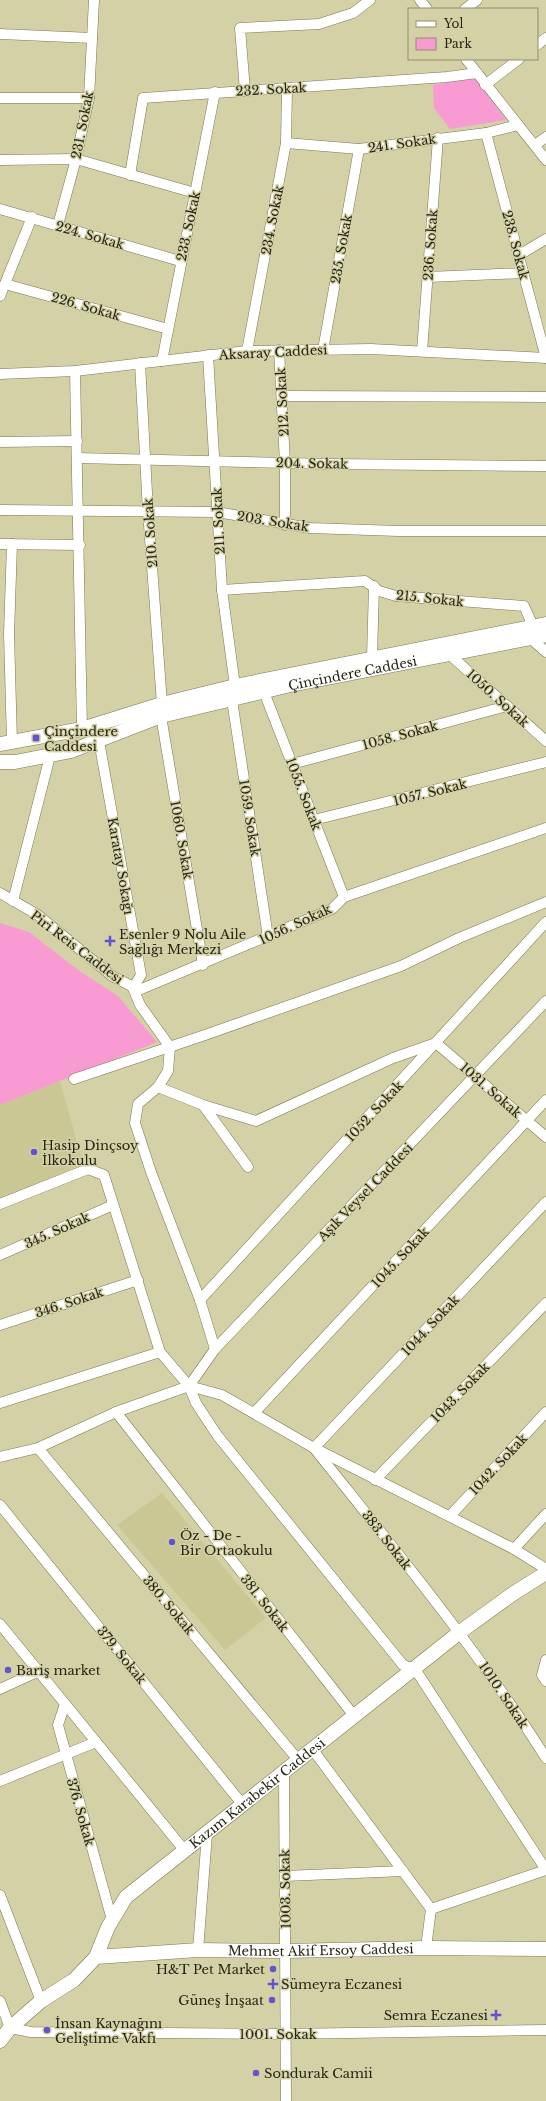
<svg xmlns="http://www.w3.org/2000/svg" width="546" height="2101" viewBox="0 0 546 2101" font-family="'Libre Baskerville',serif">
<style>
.built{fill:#cbc795}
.green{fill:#f89bd2}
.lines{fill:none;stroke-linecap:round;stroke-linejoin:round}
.minor-casing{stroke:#7a7750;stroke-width:11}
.secondary-casing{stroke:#7a7750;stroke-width:15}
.minor{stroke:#fff;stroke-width:10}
.secondary{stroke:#fff;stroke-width:14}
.poi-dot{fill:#6353cc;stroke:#d4d1a7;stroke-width:1.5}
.labels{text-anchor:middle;stroke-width:3;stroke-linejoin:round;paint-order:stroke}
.street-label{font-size:13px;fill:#272615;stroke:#d4d1a7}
.poi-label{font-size:13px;fill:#272615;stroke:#d4d1a7;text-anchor:start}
</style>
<rect width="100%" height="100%" fill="#d4d1a7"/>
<g class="built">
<path d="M60 1081 83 1164 0 1199V1105Z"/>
<path d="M162 1493 266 1618 225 1650 117 1525Z"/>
</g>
<g class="green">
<path d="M474 77 506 120 450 129 434 108 433 85Z"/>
<path d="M0 923 29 932 78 970 118 996 157 1042 0 1105Z"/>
</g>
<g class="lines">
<g class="minor-casing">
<g id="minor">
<path d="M420 0 427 9"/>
<path d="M465 9 477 0"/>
<path d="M0 34 92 38"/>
<path d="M537 45 546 38"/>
<path d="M466 59 546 160"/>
<path d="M485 85 519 59"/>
<path d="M245 91 240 28 319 24 353 13 370 0"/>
<path d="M0 98H89"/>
<path d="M486 133 546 358"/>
<path d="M286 143 359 149 486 133 518 125"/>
<path d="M535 145 546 137"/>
<path d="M0 160 76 159 195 193"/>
<path d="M130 175 143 98 447 77 477 73"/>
<path d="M0 209 180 261"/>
<path d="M58 225 76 159 89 98 94 0"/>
<path d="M519 255 546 239"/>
<path d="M428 277 524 273"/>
<path d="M5 284 168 329"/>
<path d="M0 296 32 217"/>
<path d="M279 350 285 463V525"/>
<path d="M323 350 359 149"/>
<path d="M247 351 286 143 287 89"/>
<path d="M422 351 438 138"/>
<path d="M208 355 222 590 235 686"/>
<path d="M162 361 215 92"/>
<path d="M140 363 148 511 162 704"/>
<path d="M75 371 82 729"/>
<path d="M0 374 75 371 247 351 371 349 546 358"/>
<path d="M282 396 546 397"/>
<path d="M0 442 77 441"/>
<path d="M77 458 332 464 546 466"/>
<path d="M0 510 217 512 310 528 398 531H546"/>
<path d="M0 544 80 545"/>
<path d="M222 590 365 581 379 591 396 596 524 606 533 626"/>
<path d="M530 638 546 652"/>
<path d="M449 654 546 741"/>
<path d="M372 658 374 586"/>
<path d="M264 692 344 897"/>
<path d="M232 700 268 937"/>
<path d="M161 716 203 965"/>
<path d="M99 741 141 975 133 988"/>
<path d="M12 742 9 634 12 544"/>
<path d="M292 764 507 706"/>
<path d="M314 820 546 762"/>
<path d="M0 893 38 915 112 976 139 990 332 909 344 897 546 828"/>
<path d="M13 901 50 756"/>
<path d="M133 988 140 1005 170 1047 168 1071 158 1087 138 1104 135 1123 151 1172 200 1300 215 1349"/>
<path d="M74 1079 205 1035 401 966 459 938 546 902"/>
<path d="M158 1087 203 1105 256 1121 393 1058 436 1043 546 1137"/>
<path d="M203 1105 248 1167"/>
<path d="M546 1202 314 1448C395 1550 477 1649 546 1758"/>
<path d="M0 1204 88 1169 104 1175 160 1352 189 1386 222 1395 314 1448 514 1549 546 1569"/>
<path d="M0 1255 113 1205"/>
<path d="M200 1300 546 922"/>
<path d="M0 1325 138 1280"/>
<path d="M189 1386 196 1403 217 1435 403 1665 415 1669 546 1870"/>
<path d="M189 1386 215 1349 546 1001"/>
<path d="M0 1403 160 1352"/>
<path d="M116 1412 355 1717"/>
<path d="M254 1413 546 1100"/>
<path d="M38 1448 299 1761"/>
<path d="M0 1457 38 1448 116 1412 189 1386"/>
<path d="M375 1480 546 1303"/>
<path d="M0 1505 243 1805"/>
<path d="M450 1516 546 1412"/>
<path d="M514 1549 546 1514"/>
<path d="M0 1624 185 1851"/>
<path d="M546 1660 542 1675 546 1681"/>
<path d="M0 1689 39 1671"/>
<path d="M65 1704 58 1725 112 1920"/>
<path d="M313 1750 431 1909 546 1870"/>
<path d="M284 1773 286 2101"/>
<path d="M0 1781 96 1742"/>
<path d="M285 1876 403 1871"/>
<path d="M0 1895 41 2001"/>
<path d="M426 1948 431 1909"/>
<path d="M198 1950 207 1834"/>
<path d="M0 2001 10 2028 31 2032 285 2034 546 2030"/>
</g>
</g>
<g class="secondary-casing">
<g id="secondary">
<path d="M0 744 82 729 162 704 235 686 546 624"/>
<path id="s1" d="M0 762H15L71 751 161 716 286 686 546 635"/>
<path id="s2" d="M96 1957 198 1950 285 1951 426 1948 546 1949"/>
<path id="s3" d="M0 2041 10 2028 41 2001 74 1980 96 1957 108 1927 126 1897 460 1632 514 1593 546 1573"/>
</g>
</g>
<use href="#minor" class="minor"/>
<use href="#secondary" class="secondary"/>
</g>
<g class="poi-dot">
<rect x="32" y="734" width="8" height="8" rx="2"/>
<path d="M108 935h4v4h4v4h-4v4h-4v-4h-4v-4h4z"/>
<circle cx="34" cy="1152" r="4"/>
<circle cx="172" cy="1542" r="4"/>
<circle cx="8" cy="1670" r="4"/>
<circle cx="273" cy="1969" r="4"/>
<path d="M271 1978h4v4h4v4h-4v4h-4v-4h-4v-4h4z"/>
<circle cx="272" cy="2000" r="4"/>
<path d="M494 2009h4v4h4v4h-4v4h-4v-4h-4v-4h4z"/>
<circle cx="47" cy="2030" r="4"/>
<circle cx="256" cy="2073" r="4"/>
</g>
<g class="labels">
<g class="street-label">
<text transform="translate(271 89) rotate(-3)" y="5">232. Sokak</text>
<text transform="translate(82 125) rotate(-79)" y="5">231. Sokak</text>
<text transform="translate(402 143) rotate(-8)" y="5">241. Sokak</text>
<text transform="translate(272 220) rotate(-79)" y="5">234. Sokak</text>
<text transform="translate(188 226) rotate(-78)" y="5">233. Sokak</text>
<text transform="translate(90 235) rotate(16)" y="5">224. Sokak</text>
<text transform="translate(430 245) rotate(-86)" y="5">236. Sokak</text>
<text transform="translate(516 245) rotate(75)" y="5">238. Sokak</text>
<text transform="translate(341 249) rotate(-80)" y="5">235. Sokak</text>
<text transform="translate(86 306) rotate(16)" y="5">226. Sokak</text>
<text transform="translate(273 352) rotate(-3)" y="5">Aksaray Caddesi</text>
<text transform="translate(282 402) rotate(-93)" y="5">212. Sokak</text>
<text transform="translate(312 463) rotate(1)" y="5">204. Sokak</text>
<text transform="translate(218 521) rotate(-93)" y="5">211. Sokak</text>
<text transform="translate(273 521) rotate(9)" y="5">203. Sokak</text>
<text transform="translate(150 533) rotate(-94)" y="5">210. Sokak</text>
<text transform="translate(430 598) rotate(6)" y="5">215. Sokak</text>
<text dy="5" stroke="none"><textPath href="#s1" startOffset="365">Çinçindere Caddesi</textPath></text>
<text transform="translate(498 698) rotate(42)" y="5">1050. Sokak</text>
<text transform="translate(400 735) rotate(-15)" y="5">1058. Sokak</text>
<text transform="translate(430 792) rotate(-14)" y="5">1057. Sokak</text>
<text transform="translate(304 794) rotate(69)" y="5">1055. Sokak</text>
<text transform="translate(250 818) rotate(81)" y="5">1059. Sokak</text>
<text transform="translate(182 840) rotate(80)" y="5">1060. Sokak</text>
<text transform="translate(121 866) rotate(80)" y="5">Karatay Sokağı</text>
<text transform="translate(295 924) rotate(-25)" y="5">1056. Sokak</text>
<text transform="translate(77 947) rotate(37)" y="5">Piri Reis Caddesi</text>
<text transform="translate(491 1090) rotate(41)" y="5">1031. Sokak</text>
<text transform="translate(374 1111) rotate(-47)" y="5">1052. Sokak</text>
<text transform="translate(365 1192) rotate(-46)" y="5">Aşık Veysel Caddesi</text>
<text transform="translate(57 1230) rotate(-24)" y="5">345. Sokak</text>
<text transform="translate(400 1257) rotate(-47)" y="5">1045. Sokak</text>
<text transform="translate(69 1302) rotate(-18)" y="5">346. Sokak</text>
<text transform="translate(430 1325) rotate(-47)" y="5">1044. Sokak</text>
<text transform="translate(460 1392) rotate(-46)" y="5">1043. Sokak</text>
<text transform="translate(498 1464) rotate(-47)" y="5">1042. Sokak</text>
<text transform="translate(387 1540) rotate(52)" y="5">383. Sokak</text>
<text transform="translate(265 1603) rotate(52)" y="5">381. Sokak</text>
<text transform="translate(169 1605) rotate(50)" y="5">380. Sokak</text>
<text transform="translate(122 1655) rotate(51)" y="5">379. Sokak</text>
<text transform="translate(504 1695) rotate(56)" y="5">1010. Sokak</text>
<text dy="5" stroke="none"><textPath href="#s3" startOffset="363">Kazım Karabekir Caddesi</textPath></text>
<text transform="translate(81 1812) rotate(74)" y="5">376. Sokak</text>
<text transform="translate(285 1889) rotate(-91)" y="5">1003. Sokak</text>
<text dy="5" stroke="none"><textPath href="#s2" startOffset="225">Mehmet Akif Ersoy Caddesi</textPath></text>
<text x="278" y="2039">1001. Sokak</text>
</g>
<g class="poi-label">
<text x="44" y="736">Çinçindere<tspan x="44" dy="15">Caddesi</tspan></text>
<text x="119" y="939">Esenler 9 Nolu Aile<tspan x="119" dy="15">Sağlığı Merkezi</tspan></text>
<text x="42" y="1150">Hasip Dinçsoy<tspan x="42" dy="15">İlkokulu</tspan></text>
<text x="180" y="1540">Öz - De -<tspan x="180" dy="15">Bir Ortaokulu</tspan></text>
<text x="16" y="1675">Bariş market</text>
<text x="265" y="1974" text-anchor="end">H&amp;T Pet Market</text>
<text x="281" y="1989">Sümeyra Eczanesi</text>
<text x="264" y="2005" text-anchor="end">Güneş İnşaat</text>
<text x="488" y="2020" text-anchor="end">Semra Eczanesi</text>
<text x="55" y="2028">İnsan Kaynağını<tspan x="55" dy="15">Geliştime Vakfı</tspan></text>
<text x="264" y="2078">Sondurak Camii</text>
</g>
</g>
<rect x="408" y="8" width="130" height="52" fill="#d4d1a7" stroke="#8f8d6d"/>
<rect x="416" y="21" width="20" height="6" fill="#ffffff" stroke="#8f8d6d"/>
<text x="444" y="28" font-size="12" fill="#272615">Yol</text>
<rect x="416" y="38" width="20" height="12" fill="#f89bd2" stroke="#8f8d6d"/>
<text x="444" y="48" font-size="12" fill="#272615">Park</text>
</svg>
